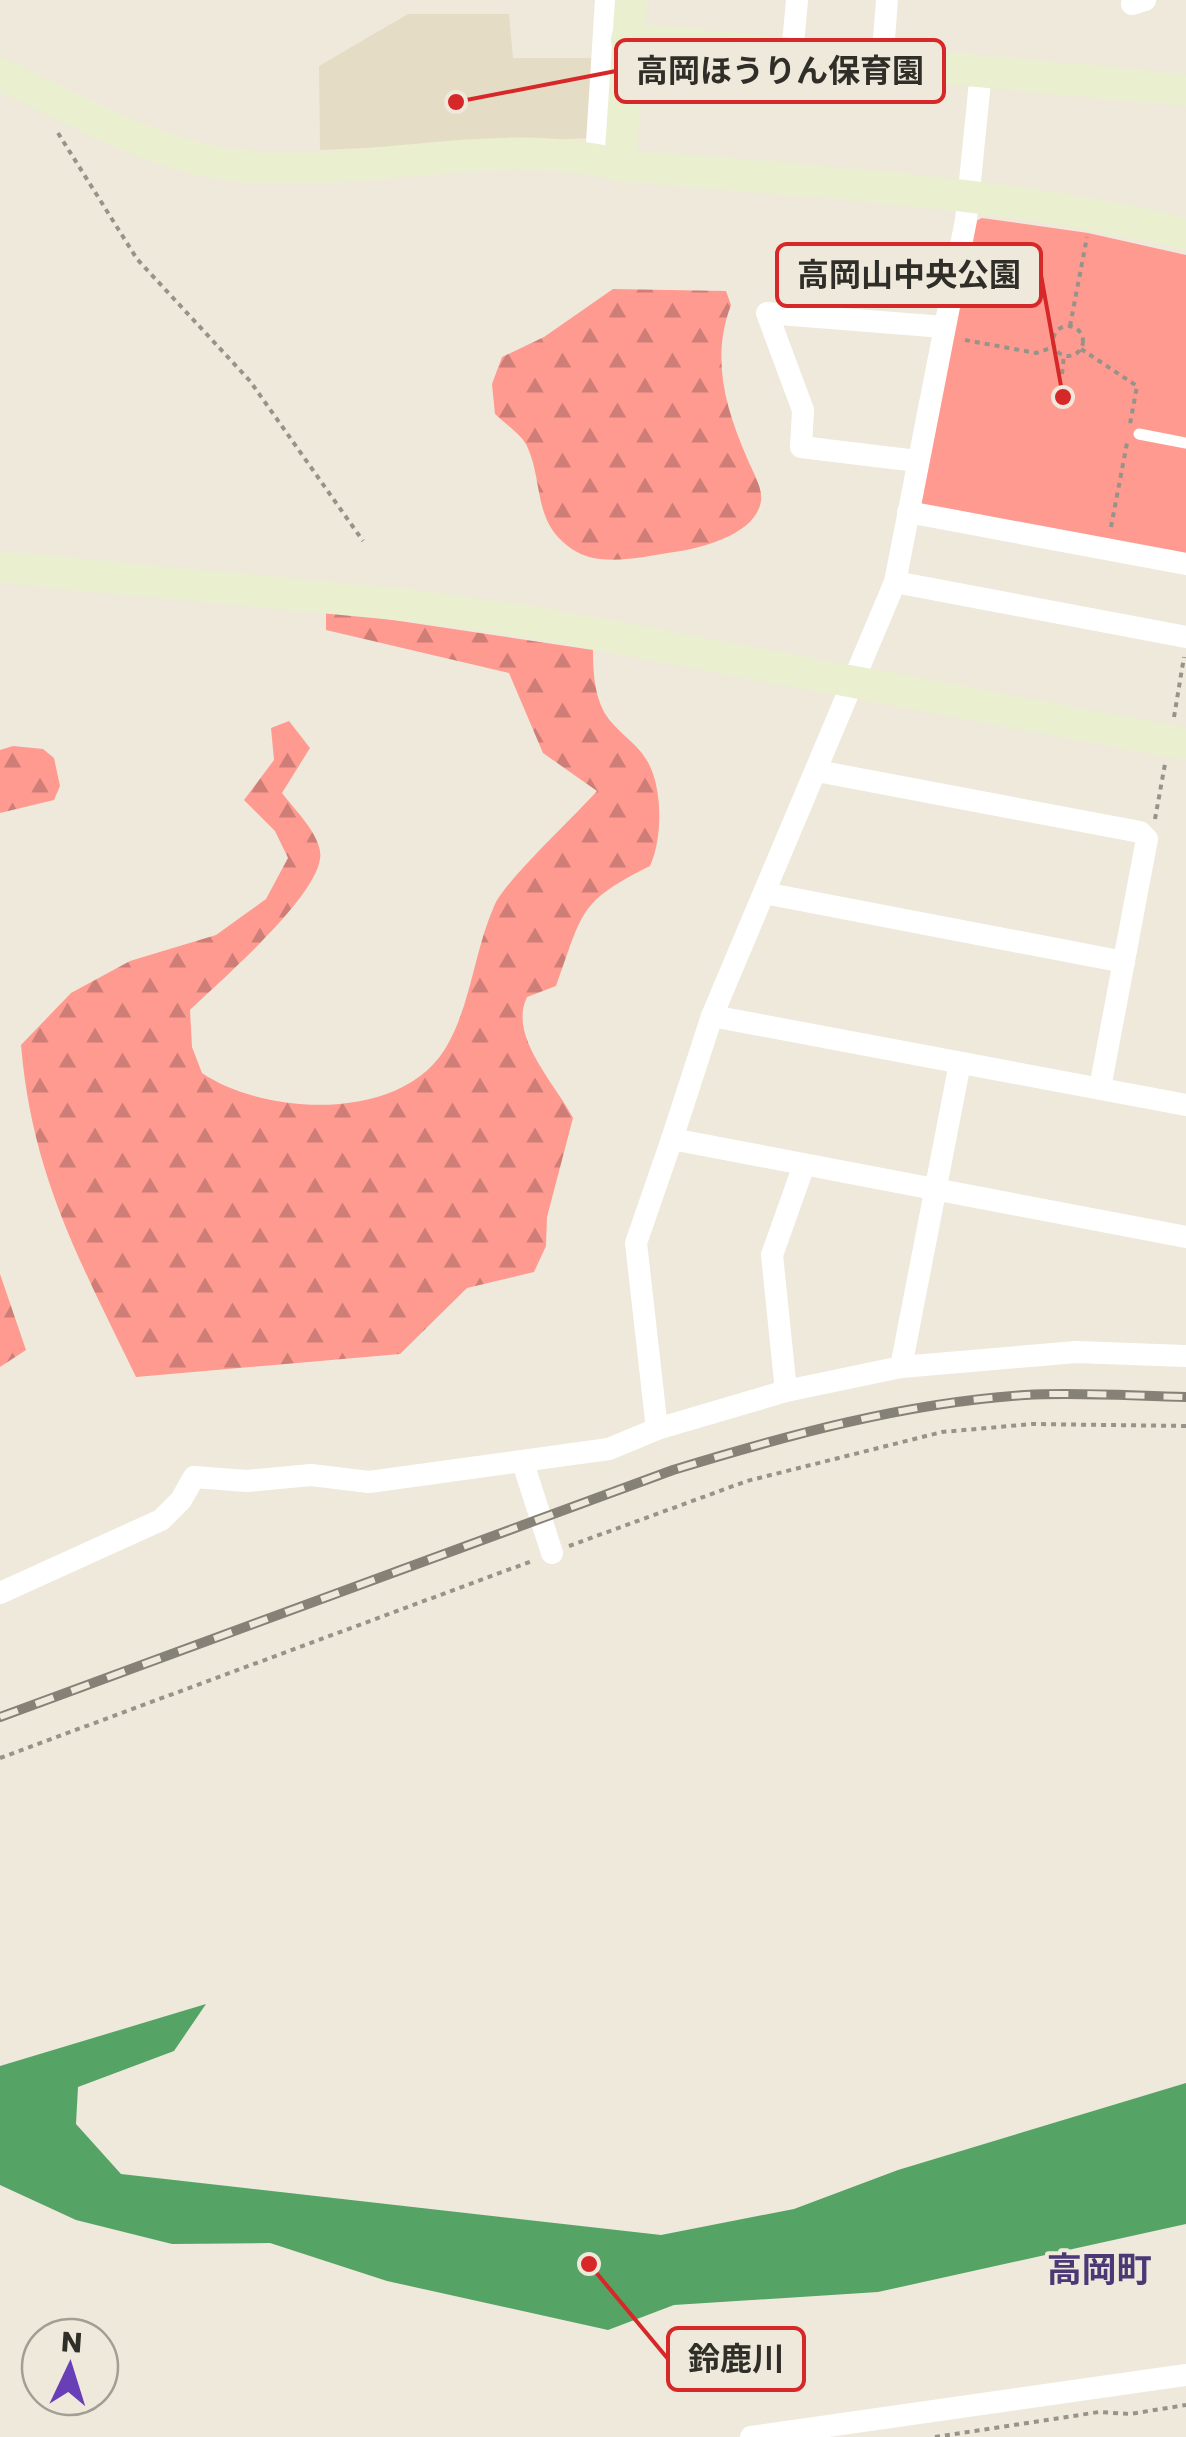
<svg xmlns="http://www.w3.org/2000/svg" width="1186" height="2437" viewBox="0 0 1186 2437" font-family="Poppins,'Noto Sans JP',sans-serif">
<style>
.built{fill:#e5dcc6}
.forest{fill:url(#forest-firs)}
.park{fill:#fe9a90}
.water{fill:#55a466}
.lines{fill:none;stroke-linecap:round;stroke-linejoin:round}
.path{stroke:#989389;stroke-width:4;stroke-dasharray:5 5;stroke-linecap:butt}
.lane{stroke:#fff;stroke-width:11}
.street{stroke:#fff;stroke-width:22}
.secondary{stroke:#eaf0cf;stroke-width:32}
.rail-casing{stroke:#858177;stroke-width:10}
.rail{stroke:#efe9db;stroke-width:6;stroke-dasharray:19;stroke-linecap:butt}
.labels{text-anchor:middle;stroke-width:8;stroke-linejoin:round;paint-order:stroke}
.quarter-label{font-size:35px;font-weight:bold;fill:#4a3975;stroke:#efe9db}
.leader{fill:none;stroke:#d62828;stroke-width:4}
.callout-dot{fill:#d62828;stroke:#efe9db;stroke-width:4}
.callout{fill:#efe9db;stroke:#d62828;stroke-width:4}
.callout-label{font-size:32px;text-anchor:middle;font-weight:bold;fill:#302e28}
</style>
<defs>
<pattern id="forest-firs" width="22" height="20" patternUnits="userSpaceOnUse" patternTransform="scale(2.5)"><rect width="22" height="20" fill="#fe9a90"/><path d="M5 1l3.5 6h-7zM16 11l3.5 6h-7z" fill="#ce7e76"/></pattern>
</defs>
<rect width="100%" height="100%" fill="#efe9db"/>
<path class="built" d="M408 14H509L513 58H597L591 138 320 150 319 66Z"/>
<g class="forest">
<path d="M613 289 726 291 731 305C711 358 725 407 747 458 752 471 763 487 761 501 756 534 703 548 674 552 647 556 603 567 577 552 531 525 545 486 527 446 521 434 504 423 495 414L492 384 502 357 544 337Z"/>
<path d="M326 610 593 650C593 671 594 693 604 712 615 731 635 741 646 759 663 785 663 838 650 866 577 902 583 913 556 986L527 997C508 1036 554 1082 573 1118L547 1217 546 1246 534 1272 467 1288 400 1354 136 1377C80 1261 32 1176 21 1045L71 993 130 961 216 935 266 899 288 858 275 831 244 800 274 760 271 728 289 721 310 748 282 793C294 809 324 838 320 859 314 900 222 979 190 1010L192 1047 202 1073C267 1117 408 1123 449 1042 472 999 475 948 495 904 507 879 575 816 597 791L543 753 509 673 326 630Z"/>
<path d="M13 746 43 749 54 758 60 786 54 800 0 813V750Z"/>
<path d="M0 1274 26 1350 0 1367Z"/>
</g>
<path class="park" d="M982 218 1088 233 1186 255V558L918 507 976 221Z"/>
<path class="water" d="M206 2004 174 2051 78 2087 76 2124 121 2174 661 2235 794 2209 898 2170 1186 2083V2224L878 2292 674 2305 608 2330 387 2281 270 2243 172 2244 76 2220 0 2185V2066Z"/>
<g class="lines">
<g class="path">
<path d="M58 133 137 259 250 381 363 541"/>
<path d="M1070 326 1087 237"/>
<circle cx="1068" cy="341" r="15"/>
<path d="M965 340 1036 353 1054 347"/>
<path d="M1081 349 1137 386 1130 424"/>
<path d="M1062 374 1064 355"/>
<path d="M1111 527 1127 443"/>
<path d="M1174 717 1184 657"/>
<path d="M1155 819 1165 764"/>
<path d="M569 1546 747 1481 942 1432 1032 1424 1186 1426"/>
<path d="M0 1758 532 1561"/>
<path d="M935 2437 1099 2412 1130 2414 1186 2405"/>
</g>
<path class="lane" d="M1139 434 1186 443"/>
<g class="street">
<path d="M1132 4 1145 0"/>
<path d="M792 55 797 0"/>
<path d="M882 64 887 0"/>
<path d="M981 72 966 220 895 582 712 1016 672 1139 1186 1237"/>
<path d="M596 159 606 0"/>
<path d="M917 461 801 447 803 410 767 313 944 327"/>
<path d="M908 512 1186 564"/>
<path d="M895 582 1186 637"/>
<path d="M817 771 1140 832 1147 839 1100 1088"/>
<path d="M764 893 1124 962"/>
<path d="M712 1016 1186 1105"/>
<path d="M960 1063 901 1367 1076 1352 1186 1356"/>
<path d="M672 1139 636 1243 657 1429 786 1391 901 1367"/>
<path d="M786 1391 772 1255 804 1165"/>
<path d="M523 1463 552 1553"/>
<path d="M0 1593 161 1520 181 1500 194 1477 247 1481 311 1475 369 1482 609 1449 657 1429"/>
<path d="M751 2437 1186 2375"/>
</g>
<g class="secondary">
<path d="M627 39 1186 90"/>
<path d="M0 74C73 109 152 155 233 165 361 180 493 133 620 165 809 182 1001 190 1186 234"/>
<path d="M620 165 631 0"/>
<path d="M0 567 406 605 533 622 1186 744"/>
</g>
<g class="rail-casing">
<path id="rail" d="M0 1717 673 1470C788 1435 904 1403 1025 1395 1078 1392 1133 1396 1186 1397"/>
</g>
<use href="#rail" class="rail"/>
</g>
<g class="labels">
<g class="quarter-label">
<text x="1099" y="2282">高岡町</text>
</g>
</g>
<path class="leader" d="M456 102L616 71M1063 397L1041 275M589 2264L668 2359"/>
<g class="callout-dot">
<circle cx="456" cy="102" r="10"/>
<circle cx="1063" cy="397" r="10"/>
<circle cx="589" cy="2264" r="10"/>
</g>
<g class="callout">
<rect x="616" y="40" width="328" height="62" rx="10"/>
<rect x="777" y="244" width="264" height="62" rx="10"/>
<rect x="668" y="2328" width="136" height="62" rx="10"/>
</g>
<g class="callout-label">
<text x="780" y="82">高岡ほうりん保育園</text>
<text x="909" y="286">高岡山中央公園</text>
<text x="736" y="2370">鈴鹿川</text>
</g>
<g transform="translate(70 2367) rotate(4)"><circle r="48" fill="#efe9db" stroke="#a39e93" stroke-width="2.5"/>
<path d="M0-8L18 38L0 25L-18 38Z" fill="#693fb7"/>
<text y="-15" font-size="28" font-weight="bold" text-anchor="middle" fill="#302e28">N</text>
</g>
</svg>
